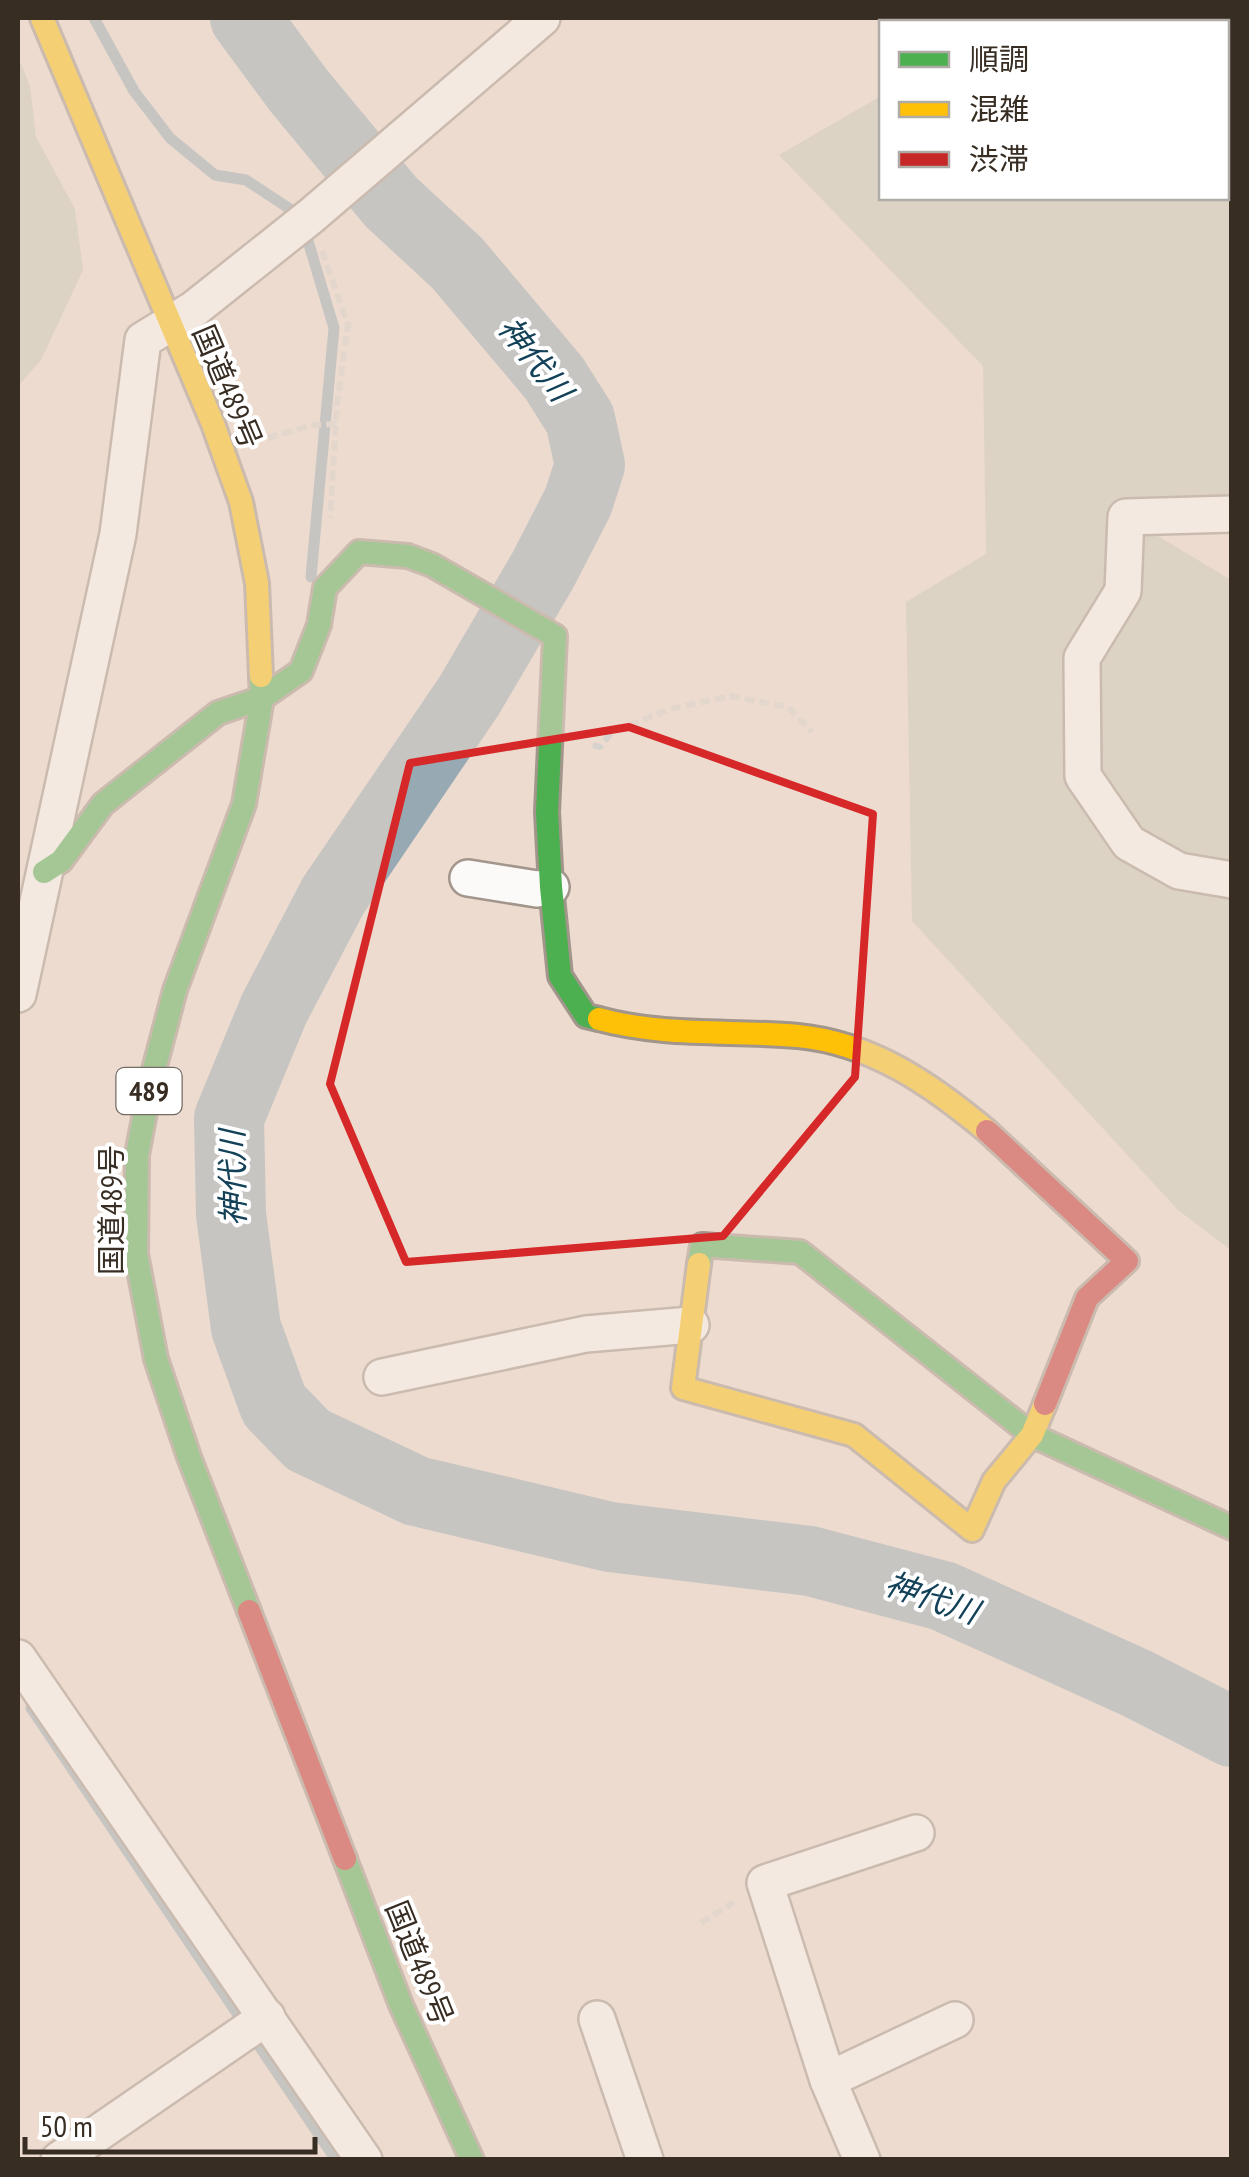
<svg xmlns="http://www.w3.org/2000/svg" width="1249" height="2177" viewBox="0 0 1249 2177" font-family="'PT Sans Narrow','Noto Sans JP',sans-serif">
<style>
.green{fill:#c9c9ba}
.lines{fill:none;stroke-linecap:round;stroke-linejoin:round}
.stream{stroke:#97aab4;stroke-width:11}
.river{stroke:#97aab4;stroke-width:70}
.street-casing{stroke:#a2958b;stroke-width:40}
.fast-casing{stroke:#a2958b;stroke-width:28}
.slow-casing{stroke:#a2958b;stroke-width:28}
.jam-casing{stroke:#a2958b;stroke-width:28}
.path{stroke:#d7d2cd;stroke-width:6;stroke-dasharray:10 5;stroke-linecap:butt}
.street{stroke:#fcfaf8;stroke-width:35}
.fast{stroke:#4caf50;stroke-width:22}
.slow{stroke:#ffc107;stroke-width:22}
.jam{stroke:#c62828;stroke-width:22}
.marked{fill:none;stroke:#d62828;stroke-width:8;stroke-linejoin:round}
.labels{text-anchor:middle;stroke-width:8;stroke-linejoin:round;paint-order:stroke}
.shield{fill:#fff;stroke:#746c65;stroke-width:2.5}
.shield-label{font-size:28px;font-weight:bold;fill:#382d23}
.street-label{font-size:30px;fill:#382d23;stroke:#fff}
.water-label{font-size:32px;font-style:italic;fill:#124158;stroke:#fff}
</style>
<rect width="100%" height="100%" fill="#ecdbce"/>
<g class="green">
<path d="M947 18H1231V516L1128 518 1231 580V1250L1178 1210 912 921 906 602 986 554 983 366 779 155 881 96 882 198H1226V22H944Z"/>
<path d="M18 57 30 86 36 137 75 209 83 270 41 360 18 386Z"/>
</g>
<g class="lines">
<g class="stream">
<path d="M94 18 134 91 170 138 215 175 246 180 290 209"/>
<path d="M308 241 334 328 311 577"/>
<path d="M31 1708 336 2160"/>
</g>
<path class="river" d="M245 18 299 91 391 202 457 263 554 378 580 419 590 465 578 502 543 570 469 696 333 896 274 1009 229 1118 231 1214 246 1328 274 1405 308 1440 416 1491 610 1537 810 1561 943 1596 1136 1683 1232 1732"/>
<g class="street-casing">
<g id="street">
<path d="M1232 514 1126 517 1123 591 1082 658 1083 776 1129 843 1179 871 1232 880"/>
<path d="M468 878 537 889 551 887"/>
<path d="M18 994 118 534 143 340 194 309 311 216 542 18"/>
<path d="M382 1377 586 1334 691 1325"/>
<path d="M18 1658 364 2160"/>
<path d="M597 2019 645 2160"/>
<path d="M828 2080 955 2020"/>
<path d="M59 2160 267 2017"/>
<path d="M862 2160 828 2080 765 1883 916 1833"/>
</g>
</g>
<g class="fast-casing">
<g id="fast">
<path d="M44 872 61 861 103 804 218 713 262 698 301 671 319 625 325 588 359 552 408 556 432 565 555 636 547 812 551 887 560 976 586 1016 599 1019"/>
<path d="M699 1264 702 1245 800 1252 1032 1435 1232 1528"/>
<path d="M249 1611 189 1457 156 1359 136 1254 137 1155 151 1081 175 990 244 804 262 698 261 676"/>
<path d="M345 1859 401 2005 472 2160"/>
</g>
</g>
<g class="slow-casing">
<g id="slow">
<path d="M42 18 213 424 241 502 257 583 261 676"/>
<path d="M599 1019C665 1037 731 1030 798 1036 872 1043 932 1085 987 1131"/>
<path d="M699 1264 683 1388 854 1435 972 1530 994 1481 1032 1435 1045 1404"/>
</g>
</g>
<g class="jam-casing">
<g id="jam">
<path d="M987 1131 1127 1261 1087 1298 1045 1404"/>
<path d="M249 1611 345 1859"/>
</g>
</g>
<g class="path">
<path d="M322 251 348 325 337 405 330 518"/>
<path d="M268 438 313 425 336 424"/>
<path d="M593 745 600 747 612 732 670 709 731 696 788 707 812 732"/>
<path d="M701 1923 734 1902"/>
</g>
<use href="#street" class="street"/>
<use href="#fast" class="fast"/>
<use href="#slow" class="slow"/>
<use href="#jam" class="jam"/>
</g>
<path d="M0 0H1249V2177H0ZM629 727 873 814 855 1077 723 1236 406 1262 330 1084 410 763Z" fill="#ecdbce" fill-opacity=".55" fill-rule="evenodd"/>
<path class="marked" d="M629 727 873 814 855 1077 723 1236 406 1262 330 1084 410 763Z"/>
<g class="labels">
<rect class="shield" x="116.5" y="1068" width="65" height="46" rx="8"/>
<g class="shield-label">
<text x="149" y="1101">489</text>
</g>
<g class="street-label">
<text transform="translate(227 387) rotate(67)" y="10">国道489号</text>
<text transform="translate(112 1210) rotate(-90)" y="10">国道489号</text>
<text transform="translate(419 1963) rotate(68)" y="10">国道489号</text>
</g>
<g class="water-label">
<text transform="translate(535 359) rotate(52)" y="11">神代川</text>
<text transform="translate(233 1178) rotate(-91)" y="11">神代川</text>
<text transform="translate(932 1598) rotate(19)" y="11">神代川</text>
</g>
</g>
<rect width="1249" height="2177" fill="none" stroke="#382d23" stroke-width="40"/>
<rect x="879" y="20" width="350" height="180" fill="#ffffff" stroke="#afaba7" stroke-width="2.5"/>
<rect x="899" y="52" width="50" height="15" fill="#4caf50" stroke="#afaba7" stroke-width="2.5"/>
<text x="969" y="70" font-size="30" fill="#382d23">順調</text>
<rect x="899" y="102" width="50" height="15" fill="#ffc107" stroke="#afaba7" stroke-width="2.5"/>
<text x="969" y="120" font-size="30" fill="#382d23">混雑</text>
<rect x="899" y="152" width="50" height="15" fill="#c62828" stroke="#afaba7" stroke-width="2.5"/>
<text x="969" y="170" font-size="30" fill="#382d23">渋滞</text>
<path d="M25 2137v15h290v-15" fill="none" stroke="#382d23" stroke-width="5"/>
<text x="40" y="2137" font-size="30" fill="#382d23" stroke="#ffffff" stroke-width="8" paint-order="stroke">50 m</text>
</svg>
